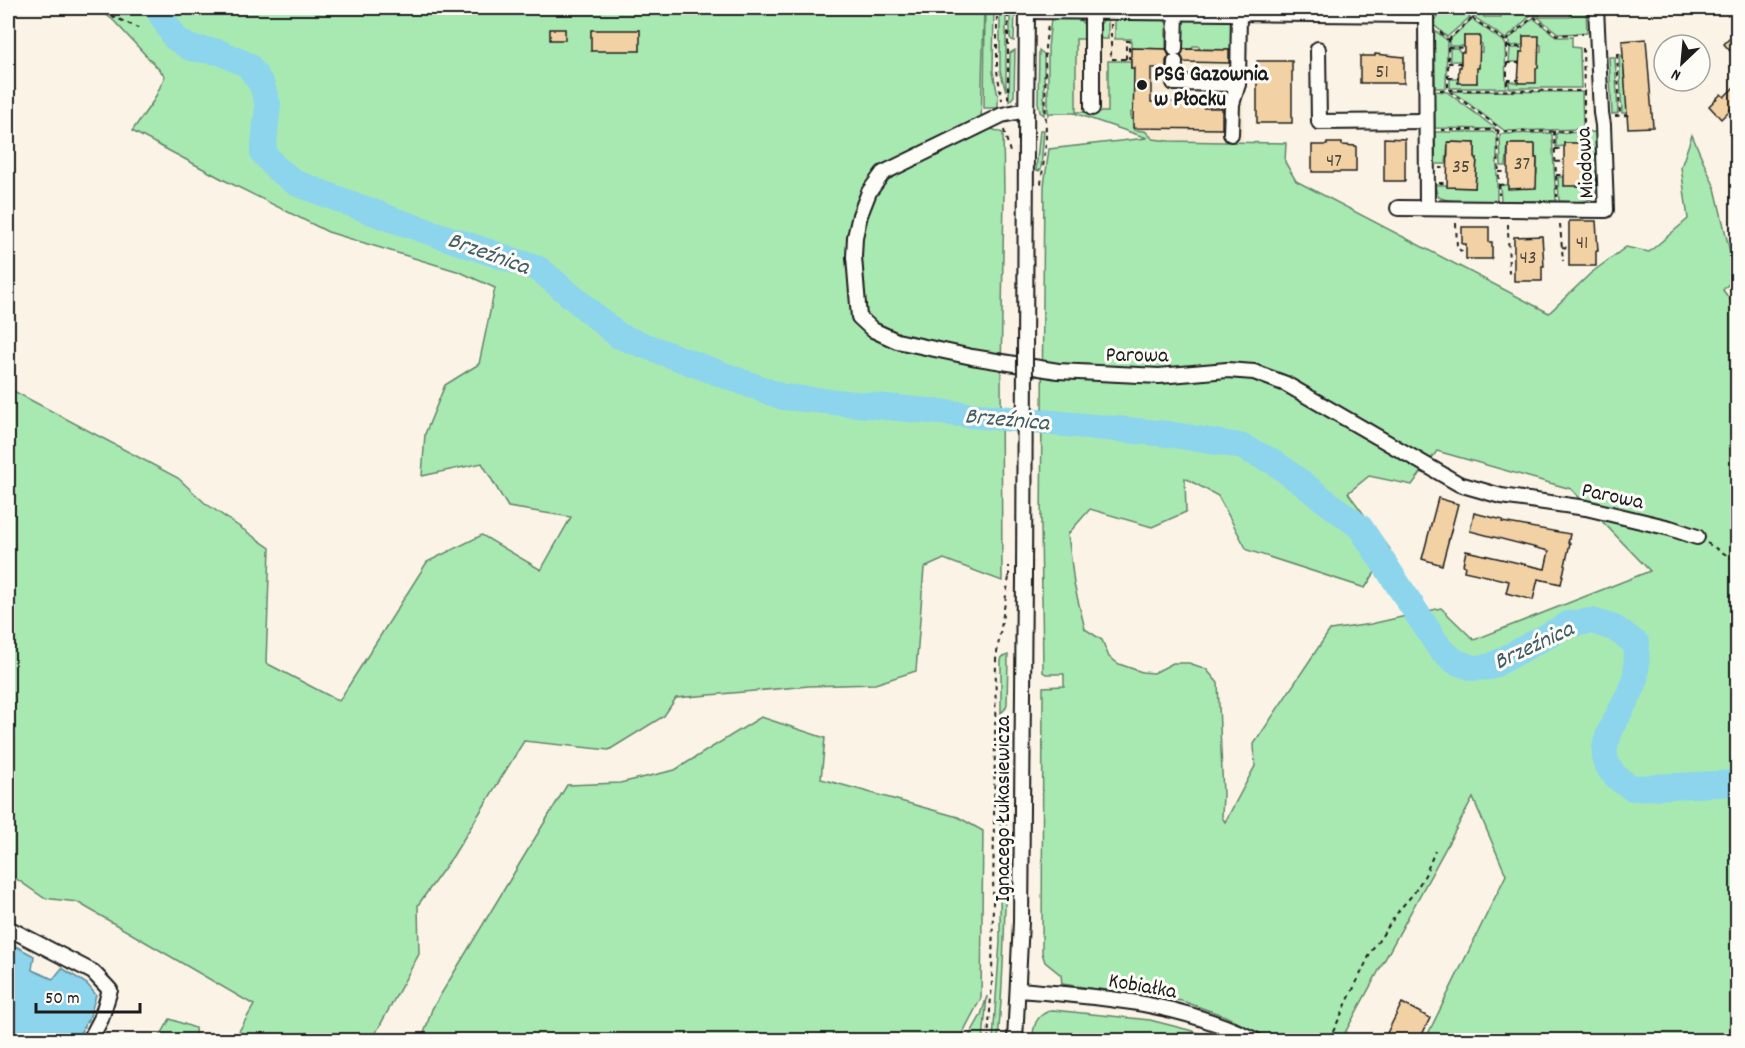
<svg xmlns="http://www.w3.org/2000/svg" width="1745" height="1048" viewBox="0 0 1745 1048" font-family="Dekko,sans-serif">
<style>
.built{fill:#f8ead2}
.green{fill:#a8e9b2;stroke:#628267;stroke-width:1.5;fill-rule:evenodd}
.water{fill:#8cd5ed;stroke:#5f8b99;stroke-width:1.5}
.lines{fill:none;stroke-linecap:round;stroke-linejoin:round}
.river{stroke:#8cd5ed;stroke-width:26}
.building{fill:#f2d2a4;stroke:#1c1c1c;stroke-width:1.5}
.minor-casing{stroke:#1c1c1c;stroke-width:18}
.path{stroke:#1c1c1c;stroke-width:2;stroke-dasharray:4.5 4.5;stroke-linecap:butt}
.minor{stroke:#fdfcf7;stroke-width:14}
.minor-bridge-casing{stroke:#1c1c1c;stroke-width:18;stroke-linecap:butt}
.path-bridge{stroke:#1c1c1c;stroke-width:2;stroke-dasharray:4.5 4.5;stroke-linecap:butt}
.minor-bridge{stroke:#fdfcf7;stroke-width:14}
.poi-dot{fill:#1c1c1c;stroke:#fdfcf7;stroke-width:2}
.labels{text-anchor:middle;stroke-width:6;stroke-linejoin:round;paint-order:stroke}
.number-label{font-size:20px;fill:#524a3e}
.poi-label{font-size:22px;font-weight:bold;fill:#1c1c1c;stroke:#fdfcf7;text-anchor:start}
.street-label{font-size:22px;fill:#1c1c1c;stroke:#fdfcf7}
.water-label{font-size:24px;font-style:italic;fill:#435d65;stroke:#fdfcf7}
</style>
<rect width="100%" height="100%" fill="#fbf4e6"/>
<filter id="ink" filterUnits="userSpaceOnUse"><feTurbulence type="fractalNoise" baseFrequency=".0167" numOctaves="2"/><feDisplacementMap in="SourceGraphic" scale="12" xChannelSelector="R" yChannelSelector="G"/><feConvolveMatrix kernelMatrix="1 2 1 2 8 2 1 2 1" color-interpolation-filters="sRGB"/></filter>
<g filter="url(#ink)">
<path class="built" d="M1068 20 1245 21 1243 142 1169 141 1148 138 1068 111Z"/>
<g class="green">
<path d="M98 8H984L981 122H971L1003 133 1004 193 1001 376 1002 581 944 559 924 568 916 671 875 684 809 686 676 698 664 716 609 750 524 741 453 856 418 905 419 954 372 1040H234L254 1005 77 902 44 898 8 873V388L178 478 205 503 270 548 266 663 339 701 427 562 482 535 541 570 571 517 508 507 482 463 422 476 425 434 445 385 479 364 495 288 460 272 328 232 226 181 132 131 154 100 165 76 114 21Z"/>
<path d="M985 8H994L993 72 998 96V108H984Z"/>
<path d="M1000 8H1006V91L1000 71Z"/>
<path d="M1010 8H1015L1014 41H1013L1010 38Z"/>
<path d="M1439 8H1470V17L1447 37 1434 25Z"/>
<path d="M1500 8H1532V14L1506 39 1473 16V13L1484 14V17H1501L1502 9Z"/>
<path d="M1571 8H1586L1587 33 1559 34 1535 15V12H1539V17H1570Z"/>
<path d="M1051 18C1068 18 1088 13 1086 37L1084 39H1076V112H1108V61H1131V68H1134V112H1131V119H1133L1134 130 1145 131 1153 139 1169 141 1286 143 1285 162 1296 181 1549 313 1591 273 1626 247 1649 252 1688 219 1681 167 1692 135 1715 188 1732 261 1737 268V275L1723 290 1738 311 1737 1040H1425L1506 875 1473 798 1341 1040H1272L1225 1016 1182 1001 1062 984 1061 975 1045 962 1042 953 1043 687 1064 686V674H1046L1043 672V670L1041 525 1044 186 1049 149 1147 138 1074 113H1050L1048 115V48ZM1437 451 1571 489 1650 571 1474 640 1441 608 1371 624 1330 630 1254 744 1255 766 1225 822 1222 817 1223 794 1218 683 1206 669 1189 663H1173L1154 673 1142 672 1119 664 1109 657 1102 640 1085 629 1074 584 1068 534 1090 509 1152 527 1186 512 1185 478 1218 496 1247 550 1365 588 1390 549 1348 493 1369 476 1412 485Z"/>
<path d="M1105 18H1108V39H1102L1098 35V27Z"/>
<path d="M1533 18 1557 37H1572V47L1580 48 1581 88H1509V81L1518 83 1534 68H1538L1536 52H1541V45L1523 36V45L1509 46V39Z"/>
<path d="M1115 19H1164L1169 27 1166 29V49L1131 48V39H1115Z"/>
<path d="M1186 19H1229L1232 21 1234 50 1199 49V46H1193L1192 49H1181L1182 23Z"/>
<path d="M1472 19 1505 43 1506 88H1450V79H1459L1477 83 1475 68 1479 67 1477 52H1482V44L1464 36V46H1449V40Z"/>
<path d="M1434 30 1447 40 1446 88H1435Z"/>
<path d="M1450 48H1458L1459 51 1461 52V61H1450Z"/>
<path d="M1510 48H1523V52H1520V62H1509Z"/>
<path d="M1015 50 1014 96 1009 102 1010 53Z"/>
<path d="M1039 50 1044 54V115L1040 112 1038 102Z"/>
<path d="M1619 56H1625L1624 74 1629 113H1622Z"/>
<path d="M1609 57H1615L1618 113 1612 114Z"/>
<path d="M1434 91 1447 92 1496 129 1435 128Z"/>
<path d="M1452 91 1582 92 1583 129 1505 131Z"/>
<path d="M1040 130H1044L1041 169 1039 171 1036 170Z"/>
<path d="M1435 132H1492L1497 134V201C1486 201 1450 203 1441 198 1436 196 1436 190 1435 185H1447L1448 187 1475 188 1477 158H1475V143L1448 142 1446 164H1435Z"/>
<path d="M1596 132 1598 188C1593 207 1575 201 1559 201L1558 177H1564L1586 185 1585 144 1564 143V146L1556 147V134L1557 133Z"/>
<path d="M1551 133 1552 135 1556 201H1501L1500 185H1508L1537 174V159L1535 158V144H1508L1506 166H1501L1500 135 1501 134Z"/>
<path d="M1008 655 1007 704 1005 709 1001 713V661L1002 657Z"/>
<path d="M761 717 825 738 821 779 958 817 983 831 981 998 959 1040H422L432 1009 567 785 620 783 675 770Z"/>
<path d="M1001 728 1006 735C1006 837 1007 939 998 1040H993L1000 942Z"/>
<path d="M987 996 983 1040H967L981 1015Z"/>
<path d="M1053 1010 1150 1020 1189 1030 1219 1040H1032C1034 1024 1036 1014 1053 1010Z"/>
<path d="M170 1019 195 1028 196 1040H158Z"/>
</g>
<path class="water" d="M8 942 34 956 32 970 53 979 62 968 87 984 96 995 90 1016 76 1040H8Z"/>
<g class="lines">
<path class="river" d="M157 8 175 38 190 48 219 52 248 65 262 85 268 105 263 153 276 168 296 183 391 219 539 269 619 336 783 397 1168 434 1240 446 1274 462 1360 527 1441 650 1456 662 1473 668 1490 667 1569 624 1592 621 1614 628 1637 644C1636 656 1637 669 1635 681 1633 688 1628 696 1625 702 1606 739 1588 763 1632 788L1738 783"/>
</g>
<g class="building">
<rect x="550" y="29" width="15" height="11"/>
<rect x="591" y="30" width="49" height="21"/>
<path d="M1737 31V59L1724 44Z"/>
<path d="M1464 36H1480L1479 68H1477V83H1458L1459 67H1461V52H1464Z"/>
<path d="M1523 36H1539L1538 68H1536V83H1518L1520 52H1523Z"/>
<path d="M1646 39 1653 127 1628 128 1622 41Z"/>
<path d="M1131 48 1166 49 1169 56 1166 61V68H1151V102H1203V108H1222V129L1133 128 1134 68H1131Z"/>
<path d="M1184 49 1229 50V63L1184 62 1181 55Z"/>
<path d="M1375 54 1404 57V83H1360V56H1375Z"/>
<rect x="1257" y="61" width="35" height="62"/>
<path d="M1737 84V103L1721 119 1709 106 1721 94 1724 97Z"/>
<path d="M1384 138 1405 139V181H1384Z"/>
<path d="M1448 142 1475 143V158H1477L1475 188 1447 187Z"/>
<path d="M1327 143H1342V145L1356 146V172H1312V145H1327Z"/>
<path d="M1564 143H1585L1586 186H1564Z"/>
<path d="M1508 144H1535V158H1537L1536 188 1508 189Z"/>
<path d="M1569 221H1596L1598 251H1596V266H1569Z"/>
<path d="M1462 227H1489V242H1492V259H1466V244H1462Z"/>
<path d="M1542 236 1544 266H1542V281H1514V237Z"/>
<path d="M1438 498 1458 504 1442 565 1422 559Z"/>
<path d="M1474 513 1503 520 1502 522 1570 534 1568 543H1570L1561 584 1538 579 1533 600 1506 593 1509 581 1464 571 1465 566 1463 565 1466 551 1545 569 1549 551 1470 531Z"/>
<path d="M1402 1003 1430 1018 1419 1041H1383Z"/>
</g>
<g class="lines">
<g class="minor-casing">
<g id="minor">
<path d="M1027 11 1418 15 1426 13 1429 8"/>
<path d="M1426 13 1427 208"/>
<path d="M1175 49 1176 12"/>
<path d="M1318 49 1319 122 1426 121"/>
<path d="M1175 62 1174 83 1238 84 1239 12"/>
<path d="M1092 108V11"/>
<path d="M1026 110 1002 115 883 173 869 192 860 215 855 237 854 257 859 317 873 330 897 341 972 357 1058 371 1159 376 1227 370 1254 372 1286 384 1459 484 1501 496 1586 508 1670 528 1697 537"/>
<path d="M1231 134 1232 104 1238 84"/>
<path d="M1026 141 1027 8"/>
<path d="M1398 208 1606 210 1603 125 1601 113 1596 8"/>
<path d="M8 928 93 972 110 990 101 1019 90 1040"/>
<path d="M1019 990C1103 997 1178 1002 1255 1040"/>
<path d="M1015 1040 1021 922 1024 577"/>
</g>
</g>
<g class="path">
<path d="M95 8 138 28"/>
<path d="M997 8V71L1002 100"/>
<path d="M1534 8 1533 16 1557 35 1583 34"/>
<path d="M1472 12H1484"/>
<path d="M1472 18 1507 42V89"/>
<path d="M1111 24V59H1131"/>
<path d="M1440 32 1448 40V90L1498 127 1499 195"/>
<path d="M1448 40 1472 18 1471 8"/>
<path d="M1506 41 1533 17"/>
<path d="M1448 47 1464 48"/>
<path d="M1507 47H1523"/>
<path d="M1583 48 1584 91"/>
<path d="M1616 54H1624"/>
<path d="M1617 54 1620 116"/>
<path d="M1126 59V41H1129V59"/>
<path d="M1448 63H1461"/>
<path d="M1507 63H1520"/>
<path d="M1448 78H1459"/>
<path d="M1507 80H1518"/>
<path d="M1440 90 1584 91V131"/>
<path d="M1008 99V8"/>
<path d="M1615 116 1629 115"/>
<path d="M1004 130 1011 156"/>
<path d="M1441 130H1494L1505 132 1591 131"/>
<path d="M1554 131 1557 197"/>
<path d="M1555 149H1564"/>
<path d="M1556 162 1564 161"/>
<path d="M1439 168H1448"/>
<path d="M1499 172H1508"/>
<path d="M1556 175H1564"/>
<path d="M1439 183H1447"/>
<path d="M1041 184 1046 143 1045 47 1048 25"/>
<path d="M1499 185 1508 184"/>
<path d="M1456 223 1457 247 1461 251H1466"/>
<path d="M1508 224 1509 276"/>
<path d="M1560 224 1563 261"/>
<path d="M1562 247 1569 248"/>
<path d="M1707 543 1738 562"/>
<path d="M988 1040 992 982 996 659 1009 577"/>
<path d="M1329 1040 1371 952 1400 909 1414 893 1425 875 1435 851"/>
</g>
<use href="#minor" class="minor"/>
<g class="minor-bridge-casing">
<path id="minor-bridge" d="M1024 577 1026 141"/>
</g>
<path class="path-bridge" d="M1009 577V566"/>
<use href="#minor-bridge" class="minor-bridge"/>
</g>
</g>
<circle class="poi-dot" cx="1142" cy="85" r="6"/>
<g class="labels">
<g class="number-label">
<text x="1382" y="77">51</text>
<text x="1334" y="166">47</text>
<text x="1522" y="169">37</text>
<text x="1461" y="172">35</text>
<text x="1582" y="248">41</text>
<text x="1528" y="263">43</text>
</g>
<g class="poi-label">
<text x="1154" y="80">PSG Gazownia<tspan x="1154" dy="25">w Płocku</tspan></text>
</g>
<g class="street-label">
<text transform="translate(1583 163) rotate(-93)" y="8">Miodowa</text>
<text transform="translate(1137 353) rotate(1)" y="8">Parowa</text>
<text transform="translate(1613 494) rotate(12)" y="8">Parowa</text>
<text transform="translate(1001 809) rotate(-90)" y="8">Ignacego Łukasiewicza</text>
<text transform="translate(1143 984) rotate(10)" y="8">Kobiałka</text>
</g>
<g class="water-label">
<text transform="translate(489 252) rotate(20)" y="8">Brzeźnica</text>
<text transform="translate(1007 418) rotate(5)" y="8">Brzeźnica</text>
<text transform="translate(1533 644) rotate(-25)" y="8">Brzeźnica</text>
</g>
</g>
<rect width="1745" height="1048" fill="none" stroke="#fdfcf7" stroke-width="30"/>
<rect x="15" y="15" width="1715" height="1018" fill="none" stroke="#1c1c1c" stroke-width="2" filter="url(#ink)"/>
<g transform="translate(1682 63) rotate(206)"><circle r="28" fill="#fdfcf7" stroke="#a3a29f" stroke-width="1.5"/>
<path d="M0-4.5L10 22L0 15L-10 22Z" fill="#1c1c1c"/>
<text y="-9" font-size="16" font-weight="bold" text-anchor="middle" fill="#1c1c1c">N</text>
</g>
<path d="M36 1003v9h104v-9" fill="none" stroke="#1c1c1c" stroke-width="3"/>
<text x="45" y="1003" font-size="18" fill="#1c1c1c" stroke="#fdfcf7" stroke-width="4.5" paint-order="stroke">50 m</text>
</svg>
